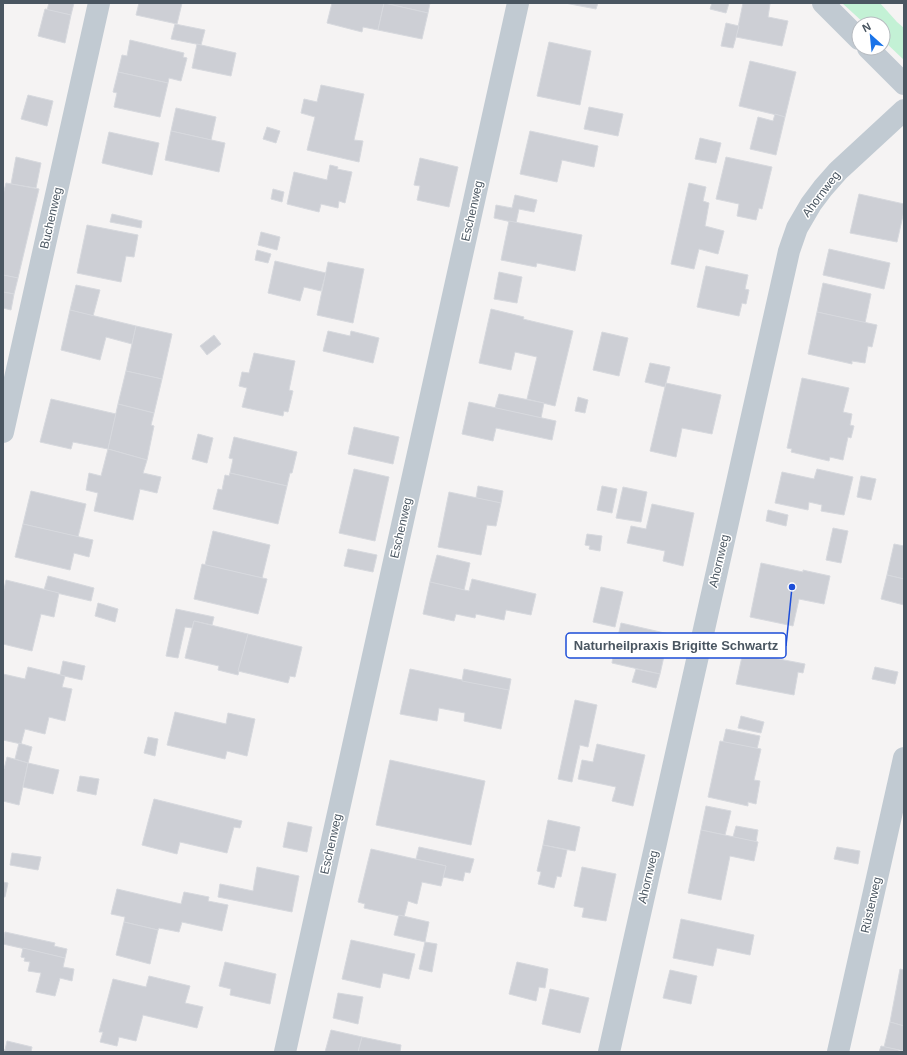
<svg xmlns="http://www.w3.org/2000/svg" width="907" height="1055" viewBox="0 0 907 1055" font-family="Helvetica,sans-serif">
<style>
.green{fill:#c3f1d5}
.building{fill:#cdcfd5;stroke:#d7d9de}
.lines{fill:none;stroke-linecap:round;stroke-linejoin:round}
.minor{stroke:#c1cad2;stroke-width:22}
.labels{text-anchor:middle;stroke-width:3;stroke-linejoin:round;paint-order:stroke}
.street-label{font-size:12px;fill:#4a5661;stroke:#fff}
.leader{fill:none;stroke:#1d4ed8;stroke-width:1.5}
.callout-dot{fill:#1d4ed8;stroke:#fff;stroke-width:1.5}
.callout{fill:#fff;stroke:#1d4ed8;stroke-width:1.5}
.callout-label{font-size:13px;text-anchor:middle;font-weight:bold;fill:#4a5661}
</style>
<rect width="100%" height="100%" fill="#f5f3f3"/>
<path class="green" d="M842 3H880L897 22 904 28V60L883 40V24H865Z"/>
<g class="building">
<path d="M49 3H74L71 15 47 10Z"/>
<path d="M139 3H182L177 24 136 15Z"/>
<path d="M332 3H384L378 30 363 27 362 32 327 23Z"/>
<path d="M384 3H430L428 13Z"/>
<path d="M384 3 428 13 422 39 378 30Z"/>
<path d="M565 3H598L596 9Z"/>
<path d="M712 3H729L726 13 710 9Z"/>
<path d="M743 3H767L770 4 768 17 788 21 782 46 736 37Z"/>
<path d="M45 9 71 15 65 43 38 36Z"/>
<path d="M726 23 739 26 733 48 721 46Z"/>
<path d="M175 24 205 30 201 45 171 39Z"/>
<path d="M130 40 184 53 183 57 187 58 181 81 169 78 168 83 118 72 122 55 127 56Z"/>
<path d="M549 42 591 51 580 105 537 96Z"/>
<path d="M197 44 236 53 231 76 192 68Z"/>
<path d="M750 61 796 72 785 117 739 106Z"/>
<path d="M118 72 168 83 160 117 114 107 117 93 113 92Z"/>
<path d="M321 85 364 94 354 140 363 141 359 162 307 150 315 117 301 113 304 99 317 102Z"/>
<path d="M28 95 53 101 47 126 21 119Z"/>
<path d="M589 107 623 114 618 136 584 129Z"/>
<path d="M176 108 216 117 211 140 171 131Z"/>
<path d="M775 114 785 117 776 155 750 149 758 117 773 121Z"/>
<path d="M267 127 280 131 276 143 263 139Z"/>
<path d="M171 131 225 143 219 172 165 160Z"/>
<path d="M530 131 598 146 594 167 562 160 557 182 520 174Z"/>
<path d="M109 132 159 143 152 175 102 163Z"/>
<path d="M700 138 721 143 716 163 695 159Z"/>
<path d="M16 157 41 163 36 188 11 184Z"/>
<path d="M726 157 772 167 762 209 759 208 756 220 737 216 739 204 716 199Z"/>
<path d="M420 158 458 167 449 207 417 200 420 186 414 185Z"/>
<path d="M330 165 338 167 337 169 352 172 345 203 339 201 338 208 321 204 319 212 287 204 294 172 327 180Z"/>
<path d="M6 183 39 189 18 278 3 275V195Z"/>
<path d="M689 183 706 187 703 201 709 203 705 226 724 231 718 254 699 249 694 269 671 264Z"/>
<path d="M273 189 284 192 282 202 271 199Z"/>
<path d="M859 194 904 204V211L897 242 850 233Z"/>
<path d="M515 195 537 200 534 212 519 209 516 223 494 218 496 205 512 208Z"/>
<path d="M112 214 142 221 141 228 110 222Z"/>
<path d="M509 221 582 235 575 271 537 263 536 267 501 260Z"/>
<path d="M87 225 138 235 134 257 126 256 121 282 77 273Z"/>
<path d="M261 232 280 237 277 250 258 245Z"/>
<path d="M829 249 890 263 884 289 823 275Z"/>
<path d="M257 250 271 254 268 263 255 260Z"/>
<path d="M275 261 326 273 321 291 304 287 300 301 268 293Z"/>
<path d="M328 262 364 269 353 323 317 315Z"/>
<path d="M706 266 748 275 745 289 749 290 746 304 742 303 739 316 697 307Z"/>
<path d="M499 272 522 277 517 303 494 299Z"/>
<path d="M3 275 18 278 14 294 3 292Z"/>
<path d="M823 283 871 294 865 323 817 312Z"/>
<path d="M76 285 100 290 93 316 70 310Z"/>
<path d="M3 292 14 294 11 310 3 308Z"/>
<path d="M491 309 524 317 523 319 573 331 555 406 527 399 537 357 515 352 511 370 479 363Z"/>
<path d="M70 310 136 326 132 344 106 337 100 360 61 350Z"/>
<path d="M817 312 877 325 872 347 868 346 865 363 852 361V364L808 354Z"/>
<path d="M136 326 172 334 162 379 126 371Z"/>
<path d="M328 331 350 336 351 331 379 338 373 363 323 351Z"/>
<path d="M602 332 628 338 619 376 593 370Z"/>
<path d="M214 335 221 344 207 355 200 346Z"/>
<path d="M254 353 295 361 289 390 293 391 288 412 284 411 283 416 242 407 247 388 239 386 242 372 249 373Z"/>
<path d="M650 363 670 367 665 387 645 382Z"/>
<path d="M126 371 162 379 154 413 118 404Z"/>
<path d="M802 378 849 388 843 412 852 414 850 425 854 426 851 438 848 437 843 460 830 457 829 461 791 452 792 449 787 448Z"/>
<path d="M666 383 721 395 712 434 682 428 676 457 650 451Z"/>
<path d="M499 394 544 403 541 418 495 408Z"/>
<path d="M578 397 588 400 585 413 575 411Z"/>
<path d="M51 399 116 414 108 449 73 442 71 449 40 442Z"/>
<path d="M469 402 556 421 552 440 496 428 493 441 462 434Z"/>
<path d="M118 404 154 413 151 425 154 426 147 460 108 449Z"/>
<path d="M354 427 399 437 393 464 348 454Z"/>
<path d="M198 434 213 438 207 463 192 459Z"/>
<path d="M234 437 297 452 292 473H290L287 486 230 473 233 459 229 458Z"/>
<path d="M108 449 147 460 143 473 161 477 157 493 140 489 133 520 94 511 98 493 86 490 89 473 101 476Z"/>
<path d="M354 469 389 477 375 541 339 533Z"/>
<path d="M817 469 853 477 844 515 821 511 822 505 809 502 808 510 775 503 782 472 814 479Z"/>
<path d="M230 473 287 486 278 524 213 509 218 489 222 490 225 475 229 476Z"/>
<path d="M861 476 876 479 871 500 857 497Z"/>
<path d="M478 486 503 491 501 503 476 498Z"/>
<path d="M602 486 617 489 612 513 597 510Z"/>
<path d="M623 487 647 492 641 522 616 518Z"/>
<path d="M31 491 86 504 78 537 23 524Z"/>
<path d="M449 492 501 503 496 526 487 525 481 555 438 547Z"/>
<path d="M652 504 694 513 683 566 663 561 665 551 627 543 631 526 646 529Z"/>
<path d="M768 510 788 515 786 526 766 521Z"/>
<path d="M23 524 93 540 89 557 74 553 70 570 15 557Z"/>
<path d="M833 528 848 531 841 563 826 560Z"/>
<path d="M213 531 270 545 262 578 205 565Z"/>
<path d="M587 534 602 536 600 551 589 549 590 546 585 545Z"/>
<path d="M894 544 904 546V579L887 575Z"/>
<path d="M348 549 377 555 373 572 344 566Z"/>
<path d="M437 555 470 563 464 590 430 582Z"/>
<path d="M761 563 803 572V570L807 571 830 576 824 604 799 599 793 626 750 617Z"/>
<path d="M202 564 267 579 258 614 194 599Z"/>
<path d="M887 575 904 579V605L881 599Z"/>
<path d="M48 576 94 588 91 601 44 590Z"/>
<path d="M472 579 536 594 531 615 506 610 504 620 476 614 475 618 456 614 454 621 423 614 430 582 469 591Z"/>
<path d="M6 580 59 593 54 617 41 614 32 651 3 644V594Z"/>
<path d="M601 587 623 592 615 627 593 622Z"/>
<path d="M98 603 118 609 115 622 95 616Z"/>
<path d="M176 609 214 617 212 625 194 621 192 628 185 627 178 658 166 656Z"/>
<path d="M194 621 248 634 238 675 218 670 219 666 185 658Z"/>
<path d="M621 623 669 634 660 674 612 663 613 656 606 655 610 639 617 641Z"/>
<path d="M248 634 302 647 295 677 290 676 288 683 238 671Z"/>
<path d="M743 652 805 664 803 673 798 672 794 695 736 684Z"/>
<path d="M63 661 85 666 82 680 60 675Z"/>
<path d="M28 667 65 676 62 687 72 689 65 721 49 717 45 734 25 729 21 744 3 740V674L25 679Z"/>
<path d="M875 667 898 672 895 684 872 679Z"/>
<path d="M410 669 509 690 501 729 464 721 465 713 439 708 437 721 400 714Z"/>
<path d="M464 669 511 679 509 690 462 681Z"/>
<path d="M636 669 660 674 656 688 632 682Z"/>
<path d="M575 700 597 705 588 747 580 745 572 782 558 779Z"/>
<path d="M175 712 226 724 228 713 255 719 247 756 227 751 225 759 167 745Z"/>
<path d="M741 716 764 722 761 733 738 728Z"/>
<path d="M726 729 760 736 757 749 723 742Z"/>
<path d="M148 737 158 739 155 756 144 753Z"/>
<path d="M720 741 761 749 754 780 760 781 756 804 748 802V806L708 797Z"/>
<path d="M19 743 32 747 28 763 15 759Z"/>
<path d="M597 744 645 755 633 806 612 801 616 787 578 779 582 760 593 762Z"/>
<path d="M7 757 28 763 19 805 3 801V768L4 769Z"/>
<path d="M390 760 485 781 471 845 376 825Z"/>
<path d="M28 763 59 770 53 794 23 787Z"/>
<path d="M80 776 99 779 96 795 77 791Z"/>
<path d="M154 799 242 821 240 828 234 827 227 853 180 842 177 854 142 845Z"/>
<path d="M706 806 731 811 725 835 701 830Z"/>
<path d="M548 820 580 827 575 851 543 845Z"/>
<path d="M288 822 312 827 307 852 283 847Z"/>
<path d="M736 826 758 830 756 842 733 837Z"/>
<path d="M701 830 758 842 754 861 730 856 721 900 688 893Z"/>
<path d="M543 845 567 850 561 877 557 876 554 888 538 884 541 872 537 871Z"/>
<path d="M419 847 474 859 470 873 465 872 463 881 443 877 446 866 416 859Z"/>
<path d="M837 847 860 851 858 864 834 859Z"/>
<path d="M371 849 446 866 441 886 422 882 417 904 408 901 404 917 364 908 365 904 358 902Z"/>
<path d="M12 853 41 857 38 870 10 865Z"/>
<path d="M257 867 299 876 292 912 218 897 220 884 253 891Z"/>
<path d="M582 867 616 874 606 921 582 917 584 908 574 906Z"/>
<path d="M3 882 8 883 5 897H3Z"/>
<path d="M117 889 181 904 184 892 209 897 208 901 228 905 222 931 182 922 179 932 159 928 158 930 124 922 125 917 111 914Z"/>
<path d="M399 915 429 922 425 942 394 935Z"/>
<path d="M681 919 754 935 750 955 717 948 713 966 673 958Z"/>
<path d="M124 922 158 930 150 964 116 955Z"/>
<path d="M5 932 55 943 54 946 67 949 65 958 3 944Z"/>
<path d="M351 940 415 954 409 979 383 973 380 988 342 979Z"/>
<path d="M425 942 437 944 432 972 419 969Z"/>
<path d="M23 948 65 958 63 967 74 969 72 981 60 978 55 996 36 992 41 973 28 971 30 962 24 961 25 958 21 957Z"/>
<path d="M225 962 276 974 270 1004 230 995 231 989 219 986Z"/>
<path d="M517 962 548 969 545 988 539 987 536 1001 509 994Z"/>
<path d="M900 969 904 970V1026L890 1022Z"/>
<path d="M670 970 697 976 691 1004 663 998Z"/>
<path d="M149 976 190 986 185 1003 203 1007 197 1028 143 1015 136 1041 119 1037 117 1046 100 1042 103 1032H99L113 979 146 987Z"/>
<path d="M550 989 589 998 580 1033 542 1024Z"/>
<path d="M338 993 363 997 358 1024 333 1018Z"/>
<path d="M890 1022 904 1026V1051L884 1047Z"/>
<path d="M331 1030 362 1037 358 1052H325Z"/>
<path d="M362 1037 401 1045 400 1052H358Z"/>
<path d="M7 1041 32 1047 31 1052H3V1049L5 1050Z"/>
<path d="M881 1046 899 1050 898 1052H879Z"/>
</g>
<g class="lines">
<g class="minor">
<path d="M823 3 859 39"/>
<path d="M868 48 904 84"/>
<path d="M3 432 99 3"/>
<path d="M285 1052 518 3"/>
<path d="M609 1052 789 251 797 228 811 204 823 188 838 171 904 110"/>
<path d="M838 1052 904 758"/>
</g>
</g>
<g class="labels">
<g class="street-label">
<text transform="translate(821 194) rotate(-53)" y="4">Ahornweg</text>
<text transform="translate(472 211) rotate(-77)" y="4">Eschenweg</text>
<text transform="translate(51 218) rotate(-77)" y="4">Buchenweg</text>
<text transform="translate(401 528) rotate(-77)" y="4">Eschenweg</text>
<text transform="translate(719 561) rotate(-77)" y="4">Ahornweg</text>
<text transform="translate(331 844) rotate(-77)" y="4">Eschenweg</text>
<text transform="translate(648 877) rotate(-77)" y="4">Ahornweg</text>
<text transform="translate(871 905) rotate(-77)" y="4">Rüsterweg</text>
</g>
</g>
<path class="leader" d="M792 587L786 646"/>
<circle class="callout-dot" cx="792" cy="587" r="4"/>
<rect class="callout" x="566" y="633" width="220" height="25" rx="4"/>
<g class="callout-label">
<text x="676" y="650">Naturheilpraxis Brigitte Schwartz</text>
</g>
<rect width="907" height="1055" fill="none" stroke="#4a5661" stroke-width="8"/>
<g transform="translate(871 36) rotate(333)"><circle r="19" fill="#ffffff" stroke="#b7bbc0"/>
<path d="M0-3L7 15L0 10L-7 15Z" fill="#1a73e8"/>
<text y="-6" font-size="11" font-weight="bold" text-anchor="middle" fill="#4a5661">N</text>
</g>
</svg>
